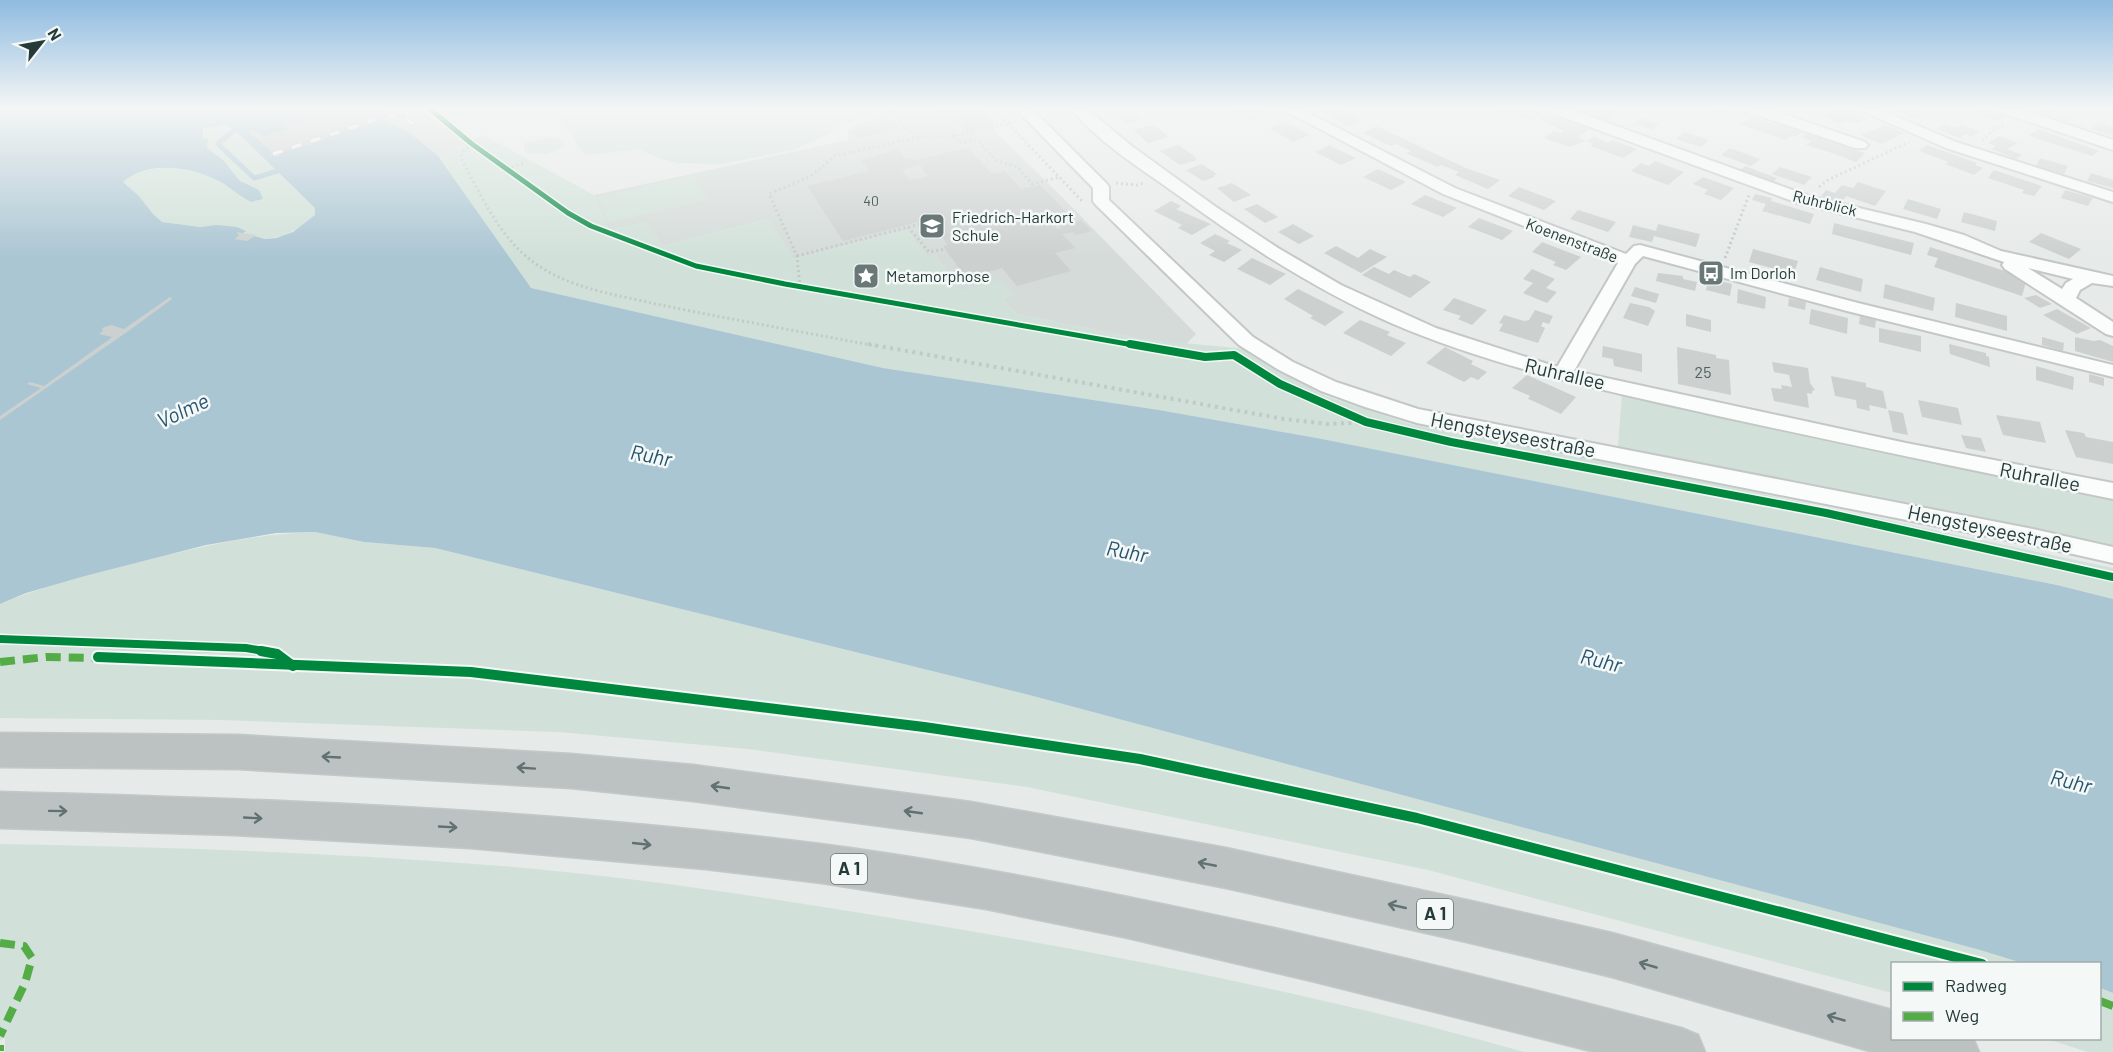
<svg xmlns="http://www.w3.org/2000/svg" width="2113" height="1052" viewBox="0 0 2113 1052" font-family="Barlow,sans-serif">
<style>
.built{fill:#d4dbd9}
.green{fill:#d1e1d9}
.water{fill:#abc6d3;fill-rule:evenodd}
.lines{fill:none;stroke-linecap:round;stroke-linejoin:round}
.stream{stroke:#abc6d3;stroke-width:5}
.building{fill:#ccd1d0;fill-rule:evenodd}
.minor-casing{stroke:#c3c7c6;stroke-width:4}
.highway-casing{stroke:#c2c9c8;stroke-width:3}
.path-far1{stroke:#c2c9c9;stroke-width:3;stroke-dasharray:2 3;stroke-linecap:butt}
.path{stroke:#c2c9c9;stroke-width:4;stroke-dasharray:3 4.5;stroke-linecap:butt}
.minor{fill:#fbfcfc;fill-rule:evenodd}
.highway{fill:#bcc2c2;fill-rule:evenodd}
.rail-casing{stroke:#c7cbca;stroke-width:4.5}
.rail{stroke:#f4f8f7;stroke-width:3;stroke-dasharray:10;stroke-linecap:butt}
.quiet{stroke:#53ac46;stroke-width:8;stroke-dasharray:15 8;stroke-linecap:butt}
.cycleway-far2-casing{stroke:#f4f8f7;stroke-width:8}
.cycleway-far1-casing{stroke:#f4f8f7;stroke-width:11}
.cycleway-casing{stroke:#f4f8f7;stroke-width:14}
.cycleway-far2{stroke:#00873e;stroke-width:5}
.cycleway-far1{stroke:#00873e;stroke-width:8}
.cycleway{stroke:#00873e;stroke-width:10}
.oneway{stroke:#617170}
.labels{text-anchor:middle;stroke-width:5;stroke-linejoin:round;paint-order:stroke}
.far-number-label{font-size:14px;fill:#506160}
.far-street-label{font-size:16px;fill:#253b39;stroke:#f4f8f7}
.far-poi-label{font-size:16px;fill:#253b39;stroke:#f4f8f7;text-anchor:start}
.number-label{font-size:16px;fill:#506160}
.shield{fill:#f4f8f7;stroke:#637472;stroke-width:1.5}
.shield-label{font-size:18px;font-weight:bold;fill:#253b39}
.street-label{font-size:20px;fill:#253b39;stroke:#f4f8f7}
.water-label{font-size:21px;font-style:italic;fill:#265570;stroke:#f4f8f7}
</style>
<rect width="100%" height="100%" fill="#e6eae9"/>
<g class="built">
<path d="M314 109H419L466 143 440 159 409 132 396 127 257 176 239 133Z"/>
<path d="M882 109H972L1059 194 1196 334 1185 345 1142 339 1016 314 1002 299 1014 294 961 292 936 255 928 257 907 230 793 259 769 219 662 246 647 222 609 230 594 195 848 140V129L885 115Z"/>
</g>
<g class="green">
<path d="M551 109H874L878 116 840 124 831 133 793 150 722 164 677 163 658 158 640 149 585 155Z"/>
<path d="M225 125 239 134 316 208 315 215C285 241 273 239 234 239L245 230 216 225 200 227 162 222 153 214 139 196 122 181C151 161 195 166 224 184 233 190 241 197 251 202L263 199 259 192 240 181 223 160 207 148 202 129Z"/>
<path d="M483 135 594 195 609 230 647 221 662 246 770 219 793 259 907 230 928 256 936 255 961 291 999 280 1014 295 1002 299 1016 314 1142 339 1246 349 1325 396 1410 424 1706 482 2113 568V599L2057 585 1317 438 1159 410 883 368 530 288 440 159 466 143Z"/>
<path d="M550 137 561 139 566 144C556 155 540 154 526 153L523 148 525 143Z"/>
<path d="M694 175 707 200 608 223 598 197Z"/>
<path d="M1622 394 2113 497V547L1618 447Z"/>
<path d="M315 532 364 542 435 548 1033 696 1980 950 2022 963 1892 964V993L1428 870 1027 787 748 749 559 732 219 720 0 718V604C44 586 90 574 135 563 195 548 253 534 315 532Z"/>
<path d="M0 844C163 847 325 852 488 865 630 876 770 898 910 921 1116 955 1323 995 1524 1052H5V1038L0 1040Z"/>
<path d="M2100 988 2113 993V1052H2088L2047 1039 2100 1038Z"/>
</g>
<path class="water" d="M0 109H346L330 115 328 111 317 114 320 117 295 125 292 122 286 123 284 125 287 129 264 137 253 130 250 131 251 135 256 137 277 157 279 155 277 153 379 119 409 132 438 156 531 288 883 368 1159 410 1317 438 2057 585 2113 599V993L2100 988V964L2022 963 1980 950 1033 696 435 548 364 542 315 532 276 533 206 545 85 576 26 593 0 604ZM225 125 239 134 315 208V215L293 232 276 238 265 239 254 236 235 239 246 231 237 227 216 225 200 227 162 222 153 214 139 196 123 182C148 159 197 167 224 184 233 190 241 197 251 202L263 199 259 190 240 181 223 160 207 148 208 140 203 137V129Z"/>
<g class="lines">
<path class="stream" d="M233 131 218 144 254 178 277 171"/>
</g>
<g class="building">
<path d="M346 109H376L385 117 277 153 280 155 277 157 256 137 251 135 250 131 253 130 264 137 287 129 284 125 286 123 292 122 295 125 320 117 317 114 321 111H328L330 115Z"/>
<path d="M956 109H981L995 125 967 131 949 111Z"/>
<path d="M1239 109H1262L1269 113 1249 121 1233 112Z"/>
<path d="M1328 109H1342L1363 120 1349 126 1321 112Z"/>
<path d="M1501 109H1536L1545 113 1530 121 1513 114 1508 116 1497 111Z"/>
<path d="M1584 109H1611L1620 113 1605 121 1581 111Z"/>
<path d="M1705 109H1733L1723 116Z"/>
<path d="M1829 109H1850L1869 118 1856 123 1849 120 1839 124 1821 115 1832 111Z"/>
<path d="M1890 109H1915L1926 114 1913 119Z"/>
<path d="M1977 109H1988L2007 117 1997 121 1972 112Z"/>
<path d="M2044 109H2052L2075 118 2067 122 2039 112Z"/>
<path d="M1129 110 1142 120 1127 124 1115 114Z"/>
<path d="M1742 110 1754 114 1751 116 1777 125 1780 123 1804 131 1796 137 1792 136 1785 140 1740 124 1749 118 1737 114Z"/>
<path d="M1545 115 1552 118 1555 116 1589 129 1578 137 1587 141 1594 137 1608 143 1612 140 1637 149 1623 158 1590 146 1593 144 1586 141 1569 147 1544 138 1554 131 1560 133 1564 131 1538 119Z"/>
<path d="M1642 118 1659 124 1652 130 1634 123Z"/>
<path d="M894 121 900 129 858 138 852 130Z"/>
<path d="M1286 122 1310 135 1293 142 1269 128Z"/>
<path d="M2098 123 2113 127V136L2091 129Z"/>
<path d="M1944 124 1956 128 1961 125 1980 131 1972 137 1965 134 1960 138 1937 129Z"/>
<path d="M1154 125 1169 137 1148 143 1133 130Z"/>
<path d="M1885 125 1904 133 1881 144 1861 135Z"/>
<path d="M1376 126 1466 168 1500 180 1488 189 1455 175 1459 172 1441 165 1437 167 1406 153 1411 151 1396 144 1391 146 1363 133Z"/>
<path d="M2038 129 2099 151 2092 156 2029 136Z"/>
<path d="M1684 132 1709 140 1701 147 1676 139Z"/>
<path d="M1807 133 1839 144 1865 153 1856 162 1829 152 1806 145 1811 141 1801 137Z"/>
<path d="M1999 136 2018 143 2007 149 2022 155 2016 159 1991 149 1996 146 1988 143Z"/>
<path d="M1178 145 1193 155 1197 160 1180 165 1160 151Z"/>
<path d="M1329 145 1356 158 1341 165 1315 152Z"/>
<path d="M1927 145 1977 163 1975 165 1983 168 1974 175 1945 164 1949 162 1919 151Z"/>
<path d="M968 148 992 174 1005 171 1021 189 1040 185 1068 214 1049 220 1057 229 1062 228 1060 225 1081 220 1092 231 1076 235 1073 232 1062 234 1075 248 1055 253 1071 271 1017 286 1002 268 966 278 943 246 948 245 932 224 940 221 937 217 843 241 807 186 869 171 861 160 898 149 905 158 916 160ZM920 165 928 176 910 180 902 170Z"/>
<path d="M1730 148 1760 159 1751 166 1721 155Z"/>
<path d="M2040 158 2068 166 2064 174 2036 166Z"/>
<path d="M1655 161 1684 172 1668 185 1631 171 1641 163 1649 166Z"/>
<path d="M1202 164 1217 174 1213 176 1215 177 1203 181 1186 170Z"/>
<path d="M1746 166 1758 171 1777 178 1773 182 1739 171Z"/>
<path d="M1780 167 1812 177 1804 185 1772 174Z"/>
<path d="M1378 169 1406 182 1391 190 1363 177Z"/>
<path d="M1994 170 2042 186 2034 196 2022 193 2024 190 1988 178Z"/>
<path d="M2091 173 2113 180V188L2087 181Z"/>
<path d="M1703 177 1734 188 1721 200 1704 194 1708 190 1693 184Z"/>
<path d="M1858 182 1886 191 1875 206 1846 196 1841 203 1821 196 1826 190 1835 193 1842 185 1853 188Z"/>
<path d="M1232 183 1251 195 1234 202 1217 188Z"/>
<path d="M1519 187 1556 201 1544 210 1508 196Z"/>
<path d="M2065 190 2093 198 2088 206 2061 198Z"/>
<path d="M1755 194 1772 198 1771 201 1814 214 1810 224 1762 211 1766 204 1752 200Z"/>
<path d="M1425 195 1457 208 1443 217 1411 204Z"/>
<path d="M1908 199 1941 209 1937 219 1903 209Z"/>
<path d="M1171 201 1181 206 1176 209 1211 224 1192 235 1178 228 1182 225 1154 211Z"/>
<path d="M1257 204 1278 217 1265 223 1244 209Z"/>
<path d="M1578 210 1616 222 1608 232 1570 219Z"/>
<path d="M1964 212 1997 221 1995 231 1961 222Z"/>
<path d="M1479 218 1513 231 1502 240 1468 227Z"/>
<path d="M1834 223 1914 243 1911 255 1832 234Z"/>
<path d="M1293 224 1314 236 1299 244 1278 232Z"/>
<path d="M1658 224 1700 234 1696 247 1654 236 1652 242 1629 237 1633 225 1656 231Z"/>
<path d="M237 232 242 233 256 235 247 241 234 239 239 236Z"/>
<path d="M2041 233 2081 249 2069 259 2029 242Z"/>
<path d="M1215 234 1230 241 1227 243 1242 250 1224 262 1209 255 1215 251 1200 243Z"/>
<path d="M1542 242 1581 257 1566 270 1553 265 1556 262 1532 252Z"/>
<path d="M1336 246 1358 258 1370 249 1387 257 1361 273 1324 253Z"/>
<path d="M1930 247 2027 278 2022 296 1934 267 1938 258 1927 255Z"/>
<path d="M1753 249 1798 261 1794 274 1749 262Z"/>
<path d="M1252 258 1286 274 1270 285 1237 269Z"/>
<path d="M1374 267 1389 274 1394 270 1410 277 1414 274 1431 282 1410 298 1362 275Z"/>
<path d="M1820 267 1863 279 1861 292 1816 280Z"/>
<path d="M1532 269 1555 279 1546 288 1557 292 1547 303 1523 293 1533 283 1523 279Z"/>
<path d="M1658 273 1683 276V279L1697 282 1695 291 1656 281Z"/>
<path d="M1709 278 1732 284 1730 296 1706 290Z"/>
<path d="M1885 284 1935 298 1933 311 1883 298Z"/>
<path d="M1635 287 1659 294 1656 303 1631 296Z"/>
<path d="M1298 289 1344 312 1325 326 1310 318 1313 316 1284 299Z"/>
<path d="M1738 289 1766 297 1765 309 1737 303Z"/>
<path d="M2036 295 2052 304 2040 308 2024 298Z"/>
<path d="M170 297 172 299 127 332 0 420V416L41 388 27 384 30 382 44 386 118 333 112 337 99 334 103 331 102 328 111 325 124 329Z"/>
<path d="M1454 298 1487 310 1472 325 1458 319 1461 316 1443 310Z"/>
<path d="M1789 298 1806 302 1805 310 1788 306Z"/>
<path d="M1630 303 1649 307 1655 311 1648 326 1623 318Z"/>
<path d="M1956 303 2007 316V331L1955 317Z"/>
<path d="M1811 309 1848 318 1847 334 1809 324Z"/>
<path d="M2057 309 2091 328 2077 334 2043 315Z"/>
<path d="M1535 310 1553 316 1549 324 1543 322 1541 326 1545 328 1538 343 1499 331 1503 324 1499 323 1504 315 1524 321 1529 320Z"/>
<path d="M1686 314 1711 320V332L1686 326Z"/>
<path d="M1860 316 1876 320 1875 328 1859 324Z"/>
<path d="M1360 320 1390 332 1387 335 1406 343 1391 356 1343 333Z"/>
<path d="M1879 328 1921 336V352L1879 342Z"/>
<path d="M2042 337 2064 343 2063 351 2042 345Z"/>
<path d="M2075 337 2093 341 2100 340 2113 346V362L2075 351Z"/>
<path d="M1949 344 1986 353V356L1989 357 1990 367 1950 354Z"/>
<path d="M1603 346 1642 354V372L1614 366 1613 359 1602 357Z"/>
<path d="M1445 347 1473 361 1471 364 1487 372 1478 380 1471 377 1464 382 1426 363Z"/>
<path d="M1677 347 1716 355V358L1729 360 1731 395 1678 384Z"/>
<path d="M1772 362 1808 368 1810 383 1815 390 1812 391V394L1807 393 1809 408 1774 401 1771 388 1782 389 1781 385 1792 387 1789 375 1774 372Z"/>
<path d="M2036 366 2074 377 2073 390 2036 380Z"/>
<path d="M2089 374 2104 378V386L2089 382Z"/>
<path d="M1527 375 1576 397 1561 414 1531 400 1528 399 1530 396 1512 388Z"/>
<path d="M1831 376 1866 383V387L1883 391 1887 409 1869 405 1870 411 1857 408 1856 400 1835 396Z"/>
<path d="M1918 400 1958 408 1962 425 1922 417Z"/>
<path d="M1888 410 1903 413 1908 435 1893 432Z"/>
<path d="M1996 415 2040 422 2046 443 2003 435Z"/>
<path d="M2065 430 2084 433 2086 437 2113 442V464L2076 457Z"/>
<path d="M1961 435 1981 438 1986 452 1966 448Z"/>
</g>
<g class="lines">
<g class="minor-casing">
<g id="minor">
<path d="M1016 109H1032L1107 184 1109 187V200L1253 337 1293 362 1336 382 1418 409 2033 529 2113 547V563L2033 545 1417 423 1365 407 1321 391 1279 370 1239 345 1095 204 1093 201V188Z"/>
<path d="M1071 109H1087L1133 147 1216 207 1278 248 1341 285 1436 328 1557 367 1618 263 1443 194 1282 109H1301L1455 188 1626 254 1634 246 1640 245 1858 303 2113 365V377L1847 311 1643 256 1635 264 1574 371 1906 443 2113 483V499C1981 472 1850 445 1718 416 1607 391 1496 368 1391 323 1316 290 1248 246 1182 198 1145 171 1101 145 1071 109Z"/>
<path d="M1547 109H1569L1809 196 1926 224 1964 235 2001 251 2113 276V286L2092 283 2080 290 2076 298 2113 322V336L2106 334 2005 269 2002 265 2004 262 1915 232 1798 203 1549 112ZM2028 268 2073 279 2066 283 2062 289Z"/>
<path d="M1746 109H1769L1865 142 1868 145 1865 148H1855L1748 112Z"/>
<path d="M1858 109H1879L1956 142 2113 192V202L1946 148Z"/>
<path d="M1998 109H2021L2113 140V150L2000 112Z"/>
</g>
</g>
<g class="highway-casing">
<g id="highway">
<path d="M0 733 238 735 571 754 693 765 971 802 1226 848 1471 901 1612 933 1892 1010V1038H1973L1979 1052H1873L1612 977 1471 943 1226 888 971 838 693 801 571 788 238 769 0 767Z"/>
<path d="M0 792C274 799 548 809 820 844 973 864 1123 895 1274 928 1410 959 1546 992 1681 1028L1698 1035 1705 1052H1595L1316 982 1128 938 986 909 822 883 705 869 470 848 235 835 0 828Z"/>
</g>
</g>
<g class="path-far1">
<path d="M890 109 916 138"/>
<path d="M939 109 959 143 977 140 997 161 1018 167 1032 184 1060 177"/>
<path d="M994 109 1082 201"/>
<path d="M0 119H3"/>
<path d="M1982 141 1992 131 2005 124"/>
<path d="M472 144 461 154 462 160C483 199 501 241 539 266 573 289 618 295 656 304 729 319 803 332 876 346"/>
<path d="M507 169 524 163"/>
<path d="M1116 183 1137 185 1144 183"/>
<path d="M1819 187 1828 180 1909 142"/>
<path d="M908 227 929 252 945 249"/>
<path d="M797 256 939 219"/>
<path d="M1725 258 1749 195"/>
<path d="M800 287 797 256 769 194 811 176 835 156 924 136H953L1016 122"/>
</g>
<path class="path" d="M868 344 1284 419 1328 424 1366 422"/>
<use href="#minor" class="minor"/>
<use href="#highway" class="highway"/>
<g class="rail-casing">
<path id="rail" d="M273 154 389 115 403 116 413 124"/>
</g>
<use href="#rail" class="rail"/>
<g class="quiet">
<path d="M0 662 46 657 101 658"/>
<path d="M0 943 24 946 32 958 25 983 0 1036"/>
<path d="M2100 1001 2113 1006"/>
<path d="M0 1045V1051"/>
</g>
<g class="cycleway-far2-casing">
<path id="cycleway-far2" d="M430 109 472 144 568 213 591 226 696 266 785 284 1139 346"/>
</g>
<g class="cycleway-far1-casing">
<g id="cycleway-far1">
<path d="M1130 344 1205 357 1234 355 1280 384 1366 422 1451 442 1826 513 2113 577"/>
<path d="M0 639 246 648 269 652"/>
</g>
</g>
<g class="cycleway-casing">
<g id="cycleway">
<path d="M261 651 277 654 293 666"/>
<path d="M98 657 471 672 924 727 1140 759 1417 818 1982 964"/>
</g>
</g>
<use href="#cycleway-far2" class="cycleway-far2"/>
<use href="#cycleway-far1" class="cycleway-far1"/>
<use href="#cycleway" class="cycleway"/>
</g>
<defs><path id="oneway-shaft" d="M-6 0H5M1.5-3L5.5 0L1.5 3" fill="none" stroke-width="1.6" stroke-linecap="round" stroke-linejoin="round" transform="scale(1.5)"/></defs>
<g class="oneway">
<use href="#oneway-shaft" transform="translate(331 757) rotate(-177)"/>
<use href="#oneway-shaft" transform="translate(526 768) rotate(-176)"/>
<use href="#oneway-shaft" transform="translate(720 787) rotate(-172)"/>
<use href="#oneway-shaft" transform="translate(58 811) rotate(1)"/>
<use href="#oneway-shaft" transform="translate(913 812) rotate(-172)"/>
<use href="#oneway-shaft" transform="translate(253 818) rotate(3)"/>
<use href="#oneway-shaft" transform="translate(448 827) rotate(3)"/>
<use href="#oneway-shaft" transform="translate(642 844) rotate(6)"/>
<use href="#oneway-shaft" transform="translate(1207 864) rotate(-169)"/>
<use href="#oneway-shaft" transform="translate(1397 906) rotate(-167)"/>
<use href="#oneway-shaft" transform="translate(1648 965) rotate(-164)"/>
<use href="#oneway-shaft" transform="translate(1836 1018) rotate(-164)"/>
</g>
<linearGradient id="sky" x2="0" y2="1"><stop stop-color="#8fbbe0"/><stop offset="0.42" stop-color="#f4f6f5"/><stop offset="1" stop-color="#f4f6f5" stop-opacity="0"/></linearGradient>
<rect width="2113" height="257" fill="url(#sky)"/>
<defs>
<g id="school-square" transform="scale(1.35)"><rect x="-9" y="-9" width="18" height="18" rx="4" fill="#697877" stroke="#f4f8f7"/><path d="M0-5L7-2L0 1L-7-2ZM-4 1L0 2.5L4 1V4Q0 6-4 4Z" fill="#fff"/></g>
<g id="bus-square" transform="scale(1.35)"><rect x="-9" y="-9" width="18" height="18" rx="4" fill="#697877" stroke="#f4f8f7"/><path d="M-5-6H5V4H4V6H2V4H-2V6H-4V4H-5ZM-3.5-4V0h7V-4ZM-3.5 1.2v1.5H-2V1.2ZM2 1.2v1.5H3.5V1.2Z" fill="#fff"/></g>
<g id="sight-square" transform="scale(1.35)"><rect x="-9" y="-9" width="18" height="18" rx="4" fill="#697877" stroke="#f4f8f7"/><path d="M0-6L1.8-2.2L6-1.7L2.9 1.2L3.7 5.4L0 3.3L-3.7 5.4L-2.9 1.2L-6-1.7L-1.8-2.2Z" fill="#fff"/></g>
</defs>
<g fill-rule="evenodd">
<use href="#school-square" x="932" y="226"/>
<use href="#bus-square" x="1711" y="273"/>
<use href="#sight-square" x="866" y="276"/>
</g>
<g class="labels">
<g class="far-number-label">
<text x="871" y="206">40</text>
</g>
<g class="far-street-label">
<text transform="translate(1825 203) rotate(14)" y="6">Ruhrblick</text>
<text transform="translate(1572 240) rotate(21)" y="6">Koenenstraße</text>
</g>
<g class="far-poi-label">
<text x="952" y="223">Friedrich-Harkort<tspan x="952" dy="18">Schule</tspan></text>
<text x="1730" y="279">Im Dorloh</text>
<text x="886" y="282">Metamorphose</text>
</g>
<g class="number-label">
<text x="1703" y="378">25</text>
</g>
<g class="shield">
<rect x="831" y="854" width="36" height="30" rx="4.5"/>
<rect x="1417" y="899" width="36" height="30" rx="4.5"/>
</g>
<g class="shield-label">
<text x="849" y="875">A 1</text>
<text x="1435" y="920">A 1</text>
</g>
<g class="street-label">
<text transform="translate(1565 374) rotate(13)" y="7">Ruhrallee</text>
<text transform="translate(1513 435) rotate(11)" y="7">Hengsteyseestraße</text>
<text transform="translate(2040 477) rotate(11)" y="7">Ruhrallee</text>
<text transform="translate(1990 529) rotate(12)" y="7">Hengsteyseestraße</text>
</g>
<g class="water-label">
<text transform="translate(183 411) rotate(-25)" y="7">Volme</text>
<text transform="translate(651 456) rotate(11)" y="7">Ruhr</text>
<text transform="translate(1127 552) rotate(11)" y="7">Ruhr</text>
<text transform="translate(1601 661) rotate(14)" y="7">Ruhr</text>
<text transform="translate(2071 782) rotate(14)" y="7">Ruhr</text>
</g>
</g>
<rect x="1891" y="962" width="210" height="78" fill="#f4f8f7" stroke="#a1acab" stroke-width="1.5"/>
<rect x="1903" y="982" width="30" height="9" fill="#00873e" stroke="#a1acab" stroke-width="1.5"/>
<text x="1945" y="992" font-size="18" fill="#253b39">Radweg</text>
<rect x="1903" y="1012" width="30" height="9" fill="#53ac46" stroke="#a1acab" stroke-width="1.5"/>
<text x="1945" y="1022" font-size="18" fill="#253b39">Weg</text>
<g transform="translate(42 42) rotate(59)" stroke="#f4f8f7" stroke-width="4.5" paint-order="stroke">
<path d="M0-4.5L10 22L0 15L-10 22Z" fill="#253b39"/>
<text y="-9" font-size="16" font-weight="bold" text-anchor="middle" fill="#253b39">N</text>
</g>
</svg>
